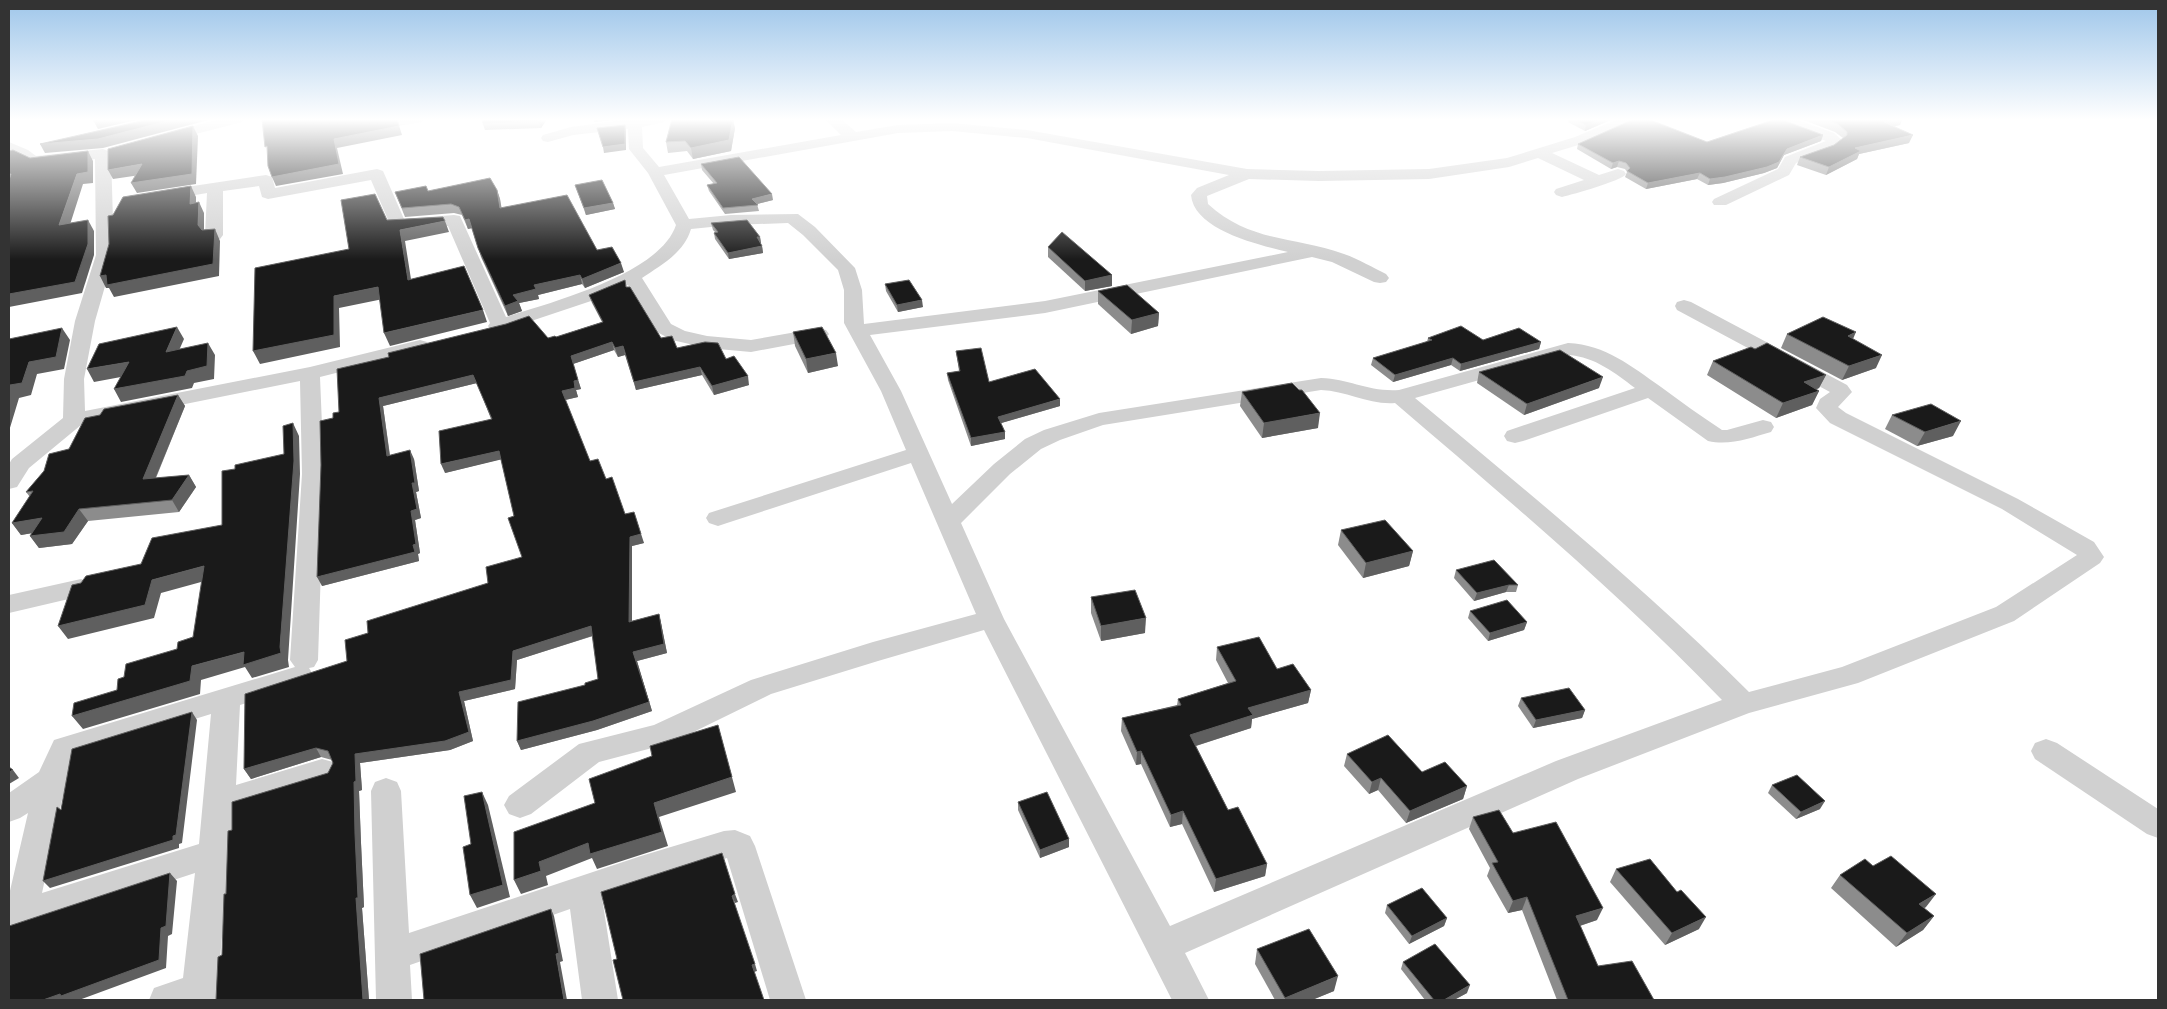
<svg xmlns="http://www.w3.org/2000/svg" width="2167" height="1009" viewBox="0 0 2167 1009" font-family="'Asap Condensed',sans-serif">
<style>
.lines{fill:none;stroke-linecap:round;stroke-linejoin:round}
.minor{fill:#d0d0d0;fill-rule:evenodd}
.wall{fill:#8c8c8c}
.shaded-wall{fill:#5f5f5f}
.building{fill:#1a1a1a;stroke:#5f5f5f}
</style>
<rect width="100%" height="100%" fill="#fff"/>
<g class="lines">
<g class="minor">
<path d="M220 119H244L242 122 165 142 160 141 158 138 160 135Z"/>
<path d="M392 119H424L422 122 397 126 392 125 390 122Z"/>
<path d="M629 119H666L664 122 642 127 643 148 659 167 841 135 825 119H841L856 132 898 125 952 123 1027 130 1247 169 1319 171 1429 169 1507 158 1575 137 1618 119H1638L1636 122 1585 143 1552 153 1599 175 1618 169 1624 171 1626 174C1621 181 1574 194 1562 197L1556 195 1554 192 1556 189 1584 180 1538 158 1509 167 1429 179 1319 181 1249 179 1207 196 1208 204C1251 243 1294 236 1344 254 1359 259 1373 268 1386 274L1389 278 1386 282 1380 283 1374 282 1332 262 1312 257 1045 313 870 335 901 391 952 504 994 464 1025 439 1044 430 1099 413 1321 378C1350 379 1368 392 1399 390L1568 343C1606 345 1631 366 1661 387 1681 402 1701 416 1722 430H1727L1763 420 1771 422 1774 427 1771 432C1750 438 1730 446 1708 441L1648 398 1523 441 1515 443 1507 441 1504 436 1507 431 1635 388C1615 373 1595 357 1569 355L1415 398C1529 493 1644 587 1749 692L1842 667 1996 607 2077 555 2002 509 1830 423 1816 408 1820 399 1830 392 1677 310 1675 306 1677 302 1684 300 1691 302 1847 385 1852 392 1838 407 1846 413 2018 499 2094 542 2104 557 2100 563 2014 621 1858 683 1749 713 1578 779 1185 953 1209 1000H1172L984 630 878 661 771 694 671 743 599 762 531 814 520 818 509 814 504 805 509 796 579 744 654 725 751 680 873 642 976 614 911 463 727 523 718 526 709 523 706 518 709 513 906 450 881 391 844 323V290L838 270 803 235 788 223 731 225 691 229C684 253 661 265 642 278L671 324 685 331 707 336 751 340 819 328 826 330 829 334 826 338 751 352 707 348 672 340 657 332 628 285 597 299 498 332 491 330 488 326 490 323 448 226 398 230 392 229 371 180 268 199 262 197 259 186 223 191V235L220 239H208L205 235 207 193 160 201 154 199 152 196 154 193 160 191 266 175 272 177 275 188 377 169 383 171 404 219 454 215 460 216 506 317C552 302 660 274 676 225L648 173 629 149 628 129 573 135 548 142 543 141 541 138 543 135 571 127ZM952 131 1027 138 1229 175 1197 188 1191 195C1194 230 1259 245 1288 252L1045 301 864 324 862 290 855 268 815 227 798 214 731 215 689 219 664 175 898 133ZM1321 390C1347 391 1369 405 1395 403 1507 499 1620 594 1722 700L1556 761 1170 926 1004 619 961 523 1010 474 1041 449 1060 440 1103 425Z"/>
<path d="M1774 119H1795L1834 133 1843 141 1830 151 1796 163 1789 175 1726 205H1714L1712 202 1714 199 1778 169 1785 157 1826 141 1776 122Z"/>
<path d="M9 142 28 150 36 156 103 149 108 151 111 154 114 255 95 321 84 379 85 411 310 367 420 340 427 342 430 346 427 350 320 377 324 474 318 660 314 667 309 668 314 676 310 683 240 705 236 785 322 759 333 762 337 771 333 780 234 811 216 1000H149L154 988 183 978 195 873 9 934V895L28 813 20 818 9 822V793L39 772 54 740 295 667 290 660 302 474 300 381 81 425 29 468 17 487 9 489V464L12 459 63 418 64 379 75 321 96 255 95 159 36 166C24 164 19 157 9 152ZM211 714 199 844 42 893 62 800 75 756Z"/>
<path d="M81 579 90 582 94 588 90 594 9 613V595Z"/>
<path d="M2046 739 2057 743 2158 809V838L2147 834 2035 759 2031 751 2035 743Z"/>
<path d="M386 778 397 782 401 791 409 933 641 856 724 831 735 830 750 836 755 846 806 1000H770L727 858 602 898 618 1000H582L570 909 410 965 412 1000H376L371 791 375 782Z"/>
</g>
</g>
<g class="wall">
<path d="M481 119H547L541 128 485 130Z"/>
<path d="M1569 119H1613L1585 131 1568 122Z"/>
<path d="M1801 119H1902L1900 125 1893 126 1909 143 1859 154 1857 159 1826 175 1797 165 1800 157 1834 145 1843 138 1835 132Z"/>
<path d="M735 128 731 151 693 159 687 151 668 153 666 142Z"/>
<path d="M1823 135 1821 141 1784 155 1777 168 1764 173 1723 183 1708 185 1697 179 1646 189 1625 177 1627 172 1625 169 1617 167 1611 169 1577 149 1578 144 1707 142Z"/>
<path d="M701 164 773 200 757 204 759 211 725 214 709 191 707 185 714 184 702 170Z"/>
<path d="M575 185 613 203 615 209 586 215Z"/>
<path d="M497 190 500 199 501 207 597 250 624 272 585 288 582 284 538 295 539 299 519 303 522 311 508 316 481 257 472 228 468 229 462 215 454 213 405 217 395 192Z"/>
<path d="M711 223 760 237 761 243H760L762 246 763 253 729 259 715 239 714 233 715 232 713 230Z"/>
<path d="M1048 247 1112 275V286L1085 291 1048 257Z"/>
<path d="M885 284 923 307 898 312 886 291Z"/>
<path d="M627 287 661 338 677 348 726 359 749 385 714 395 702 375 636 390 625 355 618 357 614 350 573 364 581 389 576 390 578 397 565 400 590 461 606 479 625 514 644 543 632 546V621L659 614 661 623 667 653 637 661 652 711 597 730 521 750 517 741 585 685 598 679 593 636 517 660 515 689 464 701 473 741 450 750 360 763 362 790 359 791 361 843 364 907 362 908 369 1000H216L222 955 232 830 328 773 333 763 332 760 321 757 251 779 244 769 347 661 368 633 488 583 522 557 514 516 501 459 445 473 491 419 477 383 383 406 390 455 414 459 419 491 416 492 421 518 415 520 420 553 418 554 419 561 322 586 333 418 339 412 548 338 556 337 602 322 592 303 589 295Z"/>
<path d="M1098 291 1159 313 1158 326 1131 334 1098 304Z"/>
<path d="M793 332 838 366 808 373 795 346Z"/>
<path d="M1787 334 1853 339 1876 368 1842 380 1781 348Z"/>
<path d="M1428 338 1483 340 1541 342 1539 349 1460 371 1451 365 1393 382 1371 365 1373 358 1427 342Z"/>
<path d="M1755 349 1826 375 1819 388 1816 390 1819 391 1812 405 1776 418 1707 375 1713 361Z"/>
<path d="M956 351 989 382 1060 406 1001 423 1005 432V439L971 446 948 380 947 373 959 371Z"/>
<path d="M1479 372 1599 388 1524 415 1477 383Z"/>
<path d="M1242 392 1318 428 1262 438 1240 406Z"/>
<path d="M178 395 185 406 156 478 189 475 196 487 179 512 88 521 72 544 39 548 30 536 32 533 21 535 12 523 30 497 26 492 44 471 69 449 100 415Z"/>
<path d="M1892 415 1953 436 1917 446 1885 429Z"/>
<path d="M1341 530 1413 551 1409 566 1363 578 1338 545Z"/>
<path d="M1456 570 1518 585 1516 592H1506L1474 601 1454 578Z"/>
<path d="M1091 597 1145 633 1101 641 1091 613Z"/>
<path d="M1470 611 1527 622 1524 630 1488 641 1468 618Z"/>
<path d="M1217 647 1277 669 1311 690 1308 703 1252 719 1251 728 1196 746 1228 810 1267 864 1265 876 1214 892 1182 824 1170 827 1141 764 1136 765 1121 731 1122 718 1177 705 1178 699 1228 683 1216 660Z"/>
<path d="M1521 698 1585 710 1582 718 1533 728 1518 706Z"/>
<path d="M1347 754 1422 772 1467 786 1463 799 1406 823 1378 790 1369 794 1344 766Z"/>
<path d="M1772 785 1820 809 1796 819 1768 793Z"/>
<path d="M1018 802 1069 839V847L1040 858 1018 810Z"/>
<path d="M1473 817 1513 833 1597 920 1580 926 1598 966 1654 1000H1557L1522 910 1508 913 1487 876 1490 868 1469 829Z"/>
<path d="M1873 866 1926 907 1924 908 1934 916 1923 930 1896 947 1831 888 1840 875Z"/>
<path d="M1616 869 1699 929 1665 945 1610 882Z"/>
<path d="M1387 905 1447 918 1444 926 1409 944 1385 913Z"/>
<path d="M1257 949 1334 991 1312 1000H1275L1255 964Z"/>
<path d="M1403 962 1467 993 1454 1000H1425L1401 969Z"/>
</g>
<g class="shaded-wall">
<path d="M98 119H140L98 129 93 120Z"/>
<path d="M175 119H212L103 148 45 153 40 144Z"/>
<path d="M397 119 402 135 337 148 343 174 276 186 272 177 334 139Z"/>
<path d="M540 119H547L541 128 539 121Z"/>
<path d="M594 119H622L594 122Z"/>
<path d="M733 119 735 128 731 151 693 159 691 148Z"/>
<path d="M1601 119H1613L1585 131 1586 125Z"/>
<path d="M1896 119H1902L1900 125 1881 130 1884 122Z"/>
<path d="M625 125 626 131V150L604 153 603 147Z"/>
<path d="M193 126 198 136 196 184 137 193 131 183Z"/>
<path d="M1823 135 1821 141 1784 155 1777 168 1764 173 1723 183 1708 185 1710 179Z"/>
<path d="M1913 135 1909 143 1859 154 1857 159 1826 175 1829 167 1855 148Z"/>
<path d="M88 151 93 161V183L83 184 66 237 59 225 77 174Z"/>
<path d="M1619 161 1617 167 1611 169 1613 163Z"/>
<path d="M142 164 147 174 113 179 108 170Z"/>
<path d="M1700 173 1697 179 1646 189 1648 183Z"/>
<path d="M191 186 196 197V215L190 204Z"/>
<path d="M497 190 500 199 503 216 500 208Z"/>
<path d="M772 194 773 200 753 205 752 199Z"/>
<path d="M199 202 204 213V236L198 225Z"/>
<path d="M613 203 615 209 586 215 584 208Z"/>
<path d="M469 219 472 228 468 229 465 220Z"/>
<path d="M88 220 94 231V255L82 293 9 307V294Z"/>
<path d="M445 221 449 232 405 241 413 292 408 280 400 230Z"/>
<path d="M215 229 220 241 219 276 114 297 109 288H106L100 276Z"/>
<path d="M757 237H760L761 243 758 244Z"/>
<path d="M762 246 763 253 729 259 728 253Z"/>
<path d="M621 263 624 272 585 288 582 279Z"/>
<path d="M580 275 582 284 538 295 539 299 519 303 522 311 508 316 505 306 513 295 534 285Z"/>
<path d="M1112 275V286L1085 291V281Z"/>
<path d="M378 287 383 299 339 308 340 347 260 364 253 351 334 296Z"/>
<path d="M922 300 923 307 898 312 897 305Z"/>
<path d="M483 310 487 322 390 346 384 333Z"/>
<path d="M1159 313 1158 326 1131 334 1132 320Z"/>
<path d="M177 327 184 339 173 364 166 352Z"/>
<path d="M62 328 70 340 64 369 37 374 31 395 19 398 9 431V390L10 385 29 362Z"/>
<path d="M1856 332 1850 346 1848 336Z"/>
<path d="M612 342 614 350 573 364 581 389 576 390 578 397 565 400 562 391 574 381 571 356Z"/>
<path d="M1541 342 1539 349 1460 371 1461 364Z"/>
<path d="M208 343 215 355 214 379 194 383 192 388 121 402 114 389 187 371Z"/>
<path d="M623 346 625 355 618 357 615 348Z"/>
<path d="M836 353 838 366 808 373 806 359Z"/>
<path d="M1882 355 1876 368 1842 380 1849 366Z"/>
<path d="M1453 358 1451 365 1393 382 1395 375Z"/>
<path d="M129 362 137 374 94 382 87 369Z"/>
<path d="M700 367 702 375 636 390 634 382Z"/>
<path d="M473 375 477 383 383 406 391 465 387 456 379 398Z"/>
<path d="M1826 375 1819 388 1797 396 1804 382Z"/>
<path d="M748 376 749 385 714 395 712 386Z"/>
<path d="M1603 377 1599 388 1524 415 1527 404Z"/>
<path d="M1819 391 1812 405 1776 418 1783 403Z"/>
<path d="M178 395 185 406 150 491 143 479Z"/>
<path d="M1060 399V406L998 424V417Z"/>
<path d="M1320 413 1318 428 1262 438 1264 423Z"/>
<path d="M1961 421 1953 436 1917 446 1925 432Z"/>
<path d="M293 423 299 436 300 474 288 660 289 667 252 678 245 667 201 680 200 694 83 729 72 716 192 666 244 652 280 647Z"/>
<path d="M1005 432V439L971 446V438Z"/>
<path d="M410 450 414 459 419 491 416 492 421 518 415 520 420 553 418 554 419 561 322 586 317 577 413 545 411 511 412 483Z"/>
<path d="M499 451 503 459 445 473 441 464Z"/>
<path d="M189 475 196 487 179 512 172 500Z"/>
<path d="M79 509 88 521 72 544 39 548 30 536Z"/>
<path d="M634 512 644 543 632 546V631L629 622 630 537Z"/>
<path d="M42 518 51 530 21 535 12 523Z"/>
<path d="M1413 551 1409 566 1363 578 1366 563Z"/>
<path d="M204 566 212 579 161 593 154 618 68 639 58 626 152 580Z"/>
<path d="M1509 585 1506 592 1474 601 1477 593Z"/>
<path d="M659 614 661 623 667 653 637 661 652 711 597 730 521 750 517 741 633 652Z"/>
<path d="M1146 618 1145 633 1101 641V626Z"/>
<path d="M1527 622 1524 630 1488 641 1490 633Z"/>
<path d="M591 626 595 635 517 660 515 689 464 701 473 741 450 750 360 763 362 790 359 791 361 843 364 907 362 908 369 1000H363L356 898 354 782 355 754 459 692 513 651Z"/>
<path d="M1311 690 1308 703 1252 719 1251 728 1189 748 1190 735 1248 708Z"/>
<path d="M1585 710 1582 718 1533 728 1536 720Z"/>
<path d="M192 712 197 720 182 843 179 844V848L50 888 43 881Z"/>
<path d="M718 725 736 792 659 817 668 846 597 869 592 858 546 876 548 885 521 894 514 880 539 862 654 803Z"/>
<path d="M316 748 321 757 251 779 244 769Z"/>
<path d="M1141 751V764L1136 765 1137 752Z"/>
<path d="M13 770 19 778 9 784V772Z"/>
<path d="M1381 778 1378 790 1369 794 1372 782Z"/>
<path d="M1467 786 1463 799 1406 823 1410 811Z"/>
<path d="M482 792 488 805 510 897 477 908 470 895Z"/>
<path d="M1825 801 1820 809 1796 819 1801 812Z"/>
<path d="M1183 811 1182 824 1170 827 1171 815Z"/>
<path d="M1069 839V847L1040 858V850Z"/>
<path d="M1267 864 1265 876 1214 892 1216 879Z"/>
<path d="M170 873 177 881 172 934 168 936 166 968 79 1000H43L161 928Z"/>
<path d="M735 894 738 902 735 903 732 896Z"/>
<path d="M1936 894 1926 907 1909 917 1919 904Z"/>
<path d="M1527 897 1522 910 1508 913 1513 901Z"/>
<path d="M1603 908 1597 920 1570 929 1576 916Z"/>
<path d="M551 909 554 916 563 961 560 962 567 1000H564L556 954Z"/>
<path d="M1934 916 1923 930 1896 947 1907 933Z"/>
<path d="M1706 917 1699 929 1665 945 1672 933Z"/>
<path d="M1447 918 1444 926 1409 944 1412 936Z"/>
<path d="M755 964 757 971 754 972 752 965Z"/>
<path d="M1338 976 1334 991 1312 1000H1285V998Z"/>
<path d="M1470 985 1467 993 1454 1000H1444Z"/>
</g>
<g class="building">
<path d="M150 119H175L98 139 40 144Z"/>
<path d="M262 119H397L399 126 334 139 339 164 272 177 268 166 267 146 265 147Z"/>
<path d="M482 119H540L539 121 483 123Z"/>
<path d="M672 119H733L729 140 691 148 685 141 666 142Z"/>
<path d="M1574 119H1601L1586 125Z"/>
<path d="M1634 119H1648L1707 142 1776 119H1780L1823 135 1787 149 1779 162 1767 167 1725 177 1710 179 1700 173 1648 183 1627 171 1630 168 1626 163 1619 161 1613 163 1578 144Z"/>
<path d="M1824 119H1896L1884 122 1913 135 1855 148 1861 151 1829 167 1800 157 1834 145 1847 135V132L1838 124Z"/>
<path d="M625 125V144L603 147 597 128Z"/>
<path d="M193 126 192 174 131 183 142 164 108 170V149Z"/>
<path d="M13 150 30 158 88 151V172L77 174 59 225 88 220V244L75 282 9 294V180L11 174H9V151Z"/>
<path d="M739 157 772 194 752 199 758 205 723 208 707 185 717 183 701 164Z"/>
<path d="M490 178 497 190 500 208 567 195 597 250 612 247 621 263 582 279 580 275 534 285 536 289 513 295 518 301 505 306 478 248 469 219 465 220 459 207 451 204 402 208 395 192 426 186 428 191Z"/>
<path d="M602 180 613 203 584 208 575 185Z"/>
<path d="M191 186 190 204 199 202 198 225 202 230 215 229 213 264 107 285 106 275 100 276 109 244 108 216 113 215 123 197Z"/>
<path d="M375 194 387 220 443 217 445 221 400 230 408 280 464 266 483 310 384 333 378 287 334 296V335L253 351 255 268 349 249 341 200Z"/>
<path d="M747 220 760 237H757L762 246 728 253 714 233 718 232 711 223Z"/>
<path d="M1062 232 1112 275 1085 281 1048 247Z"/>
<path d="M625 280 626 287H630L661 338 672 336 677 348 705 342 718 343 726 359 734 356 748 376 712 386 700 367 634 382 623 346 615 348 612 342 571 356 578 380 574 381 575 388 562 391 590 461 598 459 606 479 612 477 625 514 634 512 641 534 630 537 629 622 659 614 664 644 633 652 649 702 593 721 517 741 518 702 585 685V683L598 679 591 626 513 651 511 680 459 692 469 732 445 741 355 754 356 781 354 782 355 834 358 898H356L363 1000H216L218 957 222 955 224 894H226L228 831 232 830V802L328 773 333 763 328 751 316 748 244 769 245 694 347 661 345 640 368 633 367 621 488 583 486 567 522 557 508 518 514 516 499 451 441 464 439 431 492 419 473 375 379 398 387 456 410 450 415 483H412L417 509 411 511 416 544 413 545 415 552 317 577 321 465 320 421 333 418V413L339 412 337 369 389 357 388 353 506 324 529 316 548 338 555 336 556 337 603 322 589 295Z"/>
<path d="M909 280 922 300 897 305 885 284Z"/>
<path d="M1127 285 1159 313 1132 320 1098 291Z"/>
<path d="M1823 317 1856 332 1848 336 1882 355 1849 366 1787 334Z"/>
<path d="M1461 326 1483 340 1519 328 1541 342 1461 364 1453 358 1395 375 1373 358 1432 340 1428 338Z"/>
<path d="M177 327 166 352 208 343 207 366 187 371 185 376 114 389 129 362 87 369 99 344Z"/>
<path d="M822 327 836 353 806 359 793 332Z"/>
<path d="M62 328 56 357 29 362 22 383 10 385 9 390V339Z"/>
<path d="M1767 343 1826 375 1804 382 1819 391 1783 403 1713 361 1751 347 1755 349Z"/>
<path d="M981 348 989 382 1035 369 1060 399 998 417 1005 432 971 438 947 373 960 371 956 351Z"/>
<path d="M1560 350 1603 377 1527 404 1479 372Z"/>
<path d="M1292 383 1299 390H1302L1320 413 1264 423 1242 392Z"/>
<path d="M178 395 143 479 189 475 172 500 79 509 64 532 30 536 42 518 12 523 33 491 26 492 44 471 49 454 69 449 85 418 100 415 104 409Z"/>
<path d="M1931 404 1961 421 1925 432 1892 415Z"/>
<path d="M293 423 294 461 280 647 281 653 243 665 244 652 192 666 190 681 72 716 74 703 117 690 118 679 124 677 126 664 177 649 178 642 193 637 204 566 152 580 145 605 58 626 72 585 81 583 86 576 141 564 152 538 222 525V471L235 469V465L284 454 283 426Z"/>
<path d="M1385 520 1413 551 1366 563 1341 530Z"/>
<path d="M1494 560 1518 585H1509L1477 593 1456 570Z"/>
<path d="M1135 590 1146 618 1101 626 1091 597Z"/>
<path d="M1507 600 1527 622 1490 633 1470 611Z"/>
<path d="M1259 637 1277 669 1293 664 1311 690 1248 708 1253 715 1190 735 1228 810 1238 807 1267 864 1216 879 1183 811 1171 815 1141 751 1137 752 1122 718 1181 705 1178 699 1236 681 1217 647Z"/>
<path d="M1569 688 1585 710 1536 720 1521 698Z"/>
<path d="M192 712 176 835 173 836V840L43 881 57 807 61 810 72 749Z"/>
<path d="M718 725 732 777 654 803 662 832 590 854 588 843 539 862 541 871 514 880V832L595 803 589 779 652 756 650 746Z"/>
<path d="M1388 735 1422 772 1445 762 1467 786 1410 811 1381 778 1372 782 1347 754Z"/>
<path d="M9 767 13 770 9 772Z"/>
<path d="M1797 775 1825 801 1801 812 1772 785Z"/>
<path d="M482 792 503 885 470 895 463 847 471 844 464 796Z"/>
<path d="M1047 792 1069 839 1040 850 1018 802Z"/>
<path d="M1499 810 1513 833 1556 822 1603 908 1576 916 1598 966 1632 961 1654 1000H1568L1527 897 1513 901 1492 863 1498 862 1473 817Z"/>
<path d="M722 853 735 894 732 896 755 964 752 965 764 1000H623L613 960 617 959 601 892Z"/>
<path d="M1891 856 1936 894 1919 904 1934 916 1907 933 1840 875 1865 859 1873 866Z"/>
<path d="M1650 859 1677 892 1681 890 1706 917 1672 933 1616 869Z"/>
<path d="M170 873 166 926 161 928 159 960 61 996 60 994 43 1000H9V926Z"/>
<path d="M1422 888 1447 918 1412 936 1387 905Z"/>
<path d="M551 909 559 953 556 954 564 1000H424L420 954Z"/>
<path d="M1309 929 1338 976 1285 998 1257 949Z"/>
<path d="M1435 944 1470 985 1444 1000H1434L1403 962Z"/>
</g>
<linearGradient id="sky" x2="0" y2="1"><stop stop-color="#9ec6ea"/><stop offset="0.46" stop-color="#fff"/><stop offset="1" stop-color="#fff" stop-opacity="0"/></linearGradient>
<rect width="2167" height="260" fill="url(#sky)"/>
<rect width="2167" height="1009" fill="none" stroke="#333333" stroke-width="20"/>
</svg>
